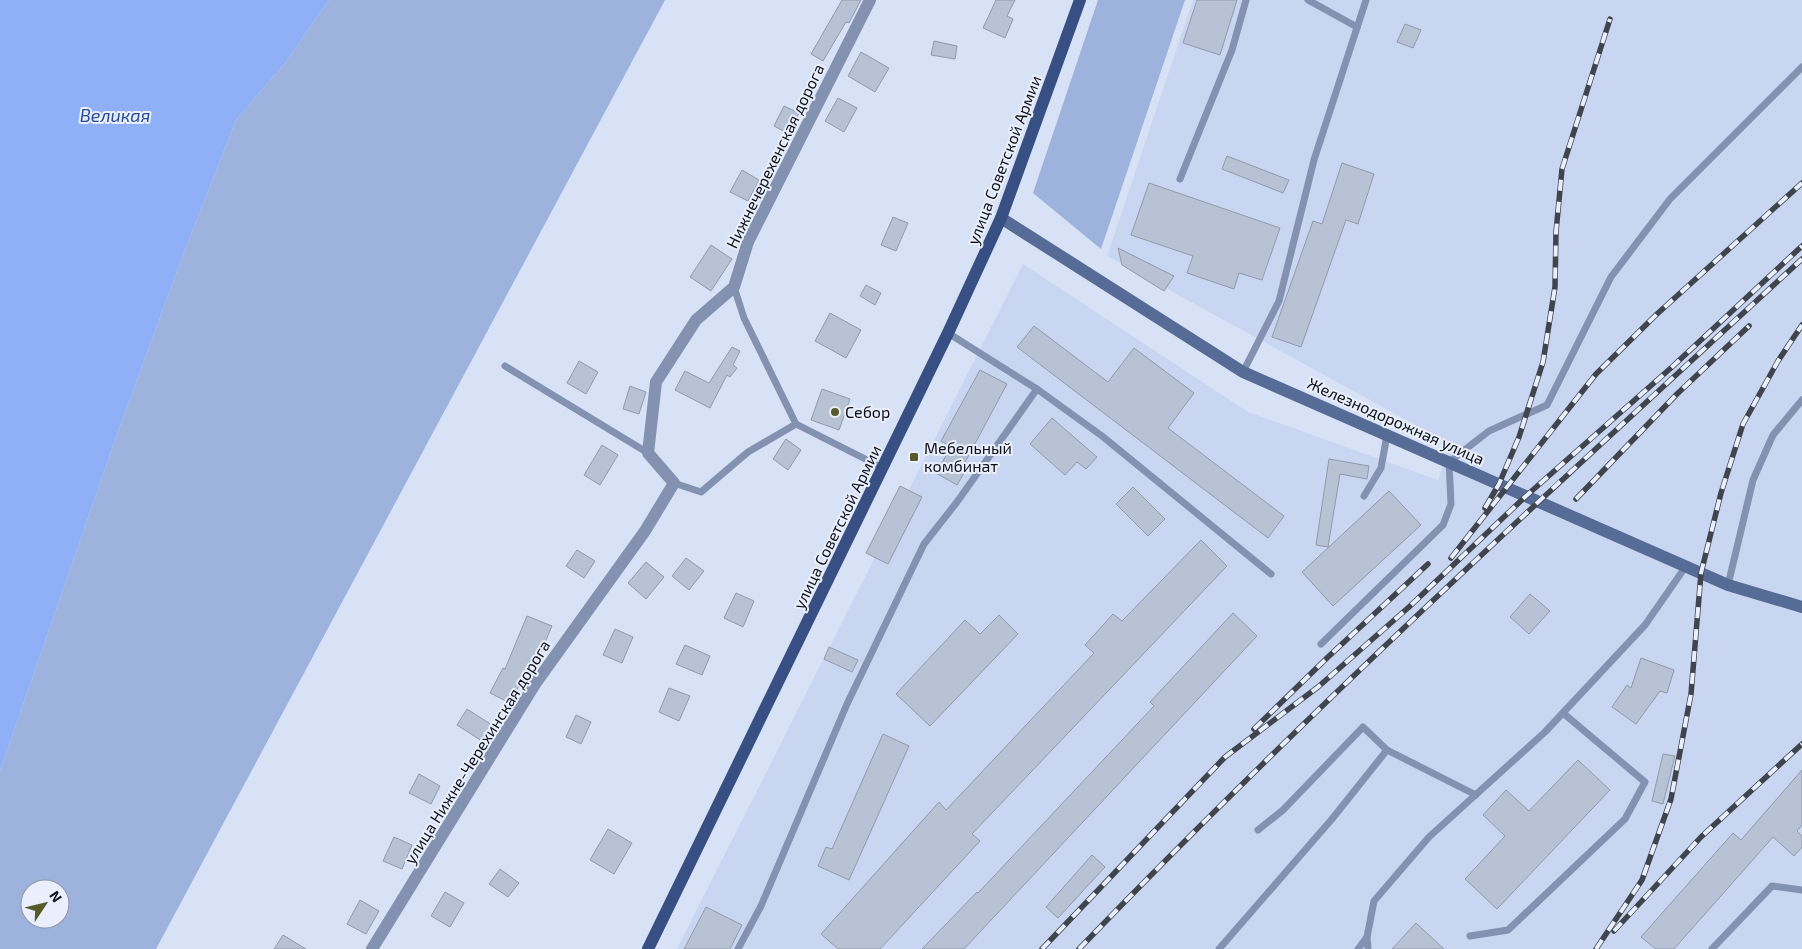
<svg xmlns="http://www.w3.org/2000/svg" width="1802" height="949" viewBox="0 0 1802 949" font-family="'Exo 2',sans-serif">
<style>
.built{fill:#c9d6f1}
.green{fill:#9db2dd;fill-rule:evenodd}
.water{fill:#8fb0f6}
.building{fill:#b8c2d5;stroke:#919aac}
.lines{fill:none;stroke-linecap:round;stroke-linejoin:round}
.lane{stroke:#8392b0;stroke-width:7}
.street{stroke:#8392b0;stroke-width:12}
.secondary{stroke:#566b96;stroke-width:12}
.primary{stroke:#374f83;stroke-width:12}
.rail-casing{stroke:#3f444d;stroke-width:5.5}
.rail{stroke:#e9effc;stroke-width:4;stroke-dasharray:11;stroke-linecap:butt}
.poi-dot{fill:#565b29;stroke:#e9effc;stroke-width:2}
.labels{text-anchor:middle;stroke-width:4;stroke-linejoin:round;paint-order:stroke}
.street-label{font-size:16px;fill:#0e1117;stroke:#e9effc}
.poi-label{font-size:16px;fill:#0e1117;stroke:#e9effc;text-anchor:start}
.water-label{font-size:18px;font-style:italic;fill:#284a9a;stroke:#e9effc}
</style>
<rect width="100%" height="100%" fill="#d8e2f6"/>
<path class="built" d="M1193 0H1802V949H677L1023 264 1248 412 1438 480 1450 444 1107 256Z"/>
<g class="green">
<path d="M329 0H665L156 949H0V771L119 429 183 255 236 120 285 63ZM30 889H60V919H30Z"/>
<path d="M1098 0H1185L1101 249 1033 193Z"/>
</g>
<path class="water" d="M0 0H329L285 63 236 120 183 255 119 429 0 771Z"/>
<g class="building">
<path d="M842 0H861L849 23 846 22 823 61 811 54Z"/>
<path d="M996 0H1015L1007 16 1013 19 1005 38 983 28Z"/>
<path d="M1197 0H1237L1220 55 1183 43Z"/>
<path d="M1405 24 1421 30 1413 48 1397 42Z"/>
<path d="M934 41 957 46 955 59 931 55Z"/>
<path d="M861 52 889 68 875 92 848 76Z"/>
<path d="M838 98 857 108 844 132 825 121Z"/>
<path d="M784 106 799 113 789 134 774 126Z"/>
<path d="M1227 156 1289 180 1283 193 1222 169Z"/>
<path d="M1342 163 1374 174 1358 224 1346 220 1301 347 1272 337 1313 221 1322 224Z"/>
<path d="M742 170 759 180 748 201 730 192Z"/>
<path d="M1149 183 1280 228 1262 280 1239 273 1234 289 1187 273 1193 256 1131 235Z"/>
<path d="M893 217 908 223 896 251 881 245Z"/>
<path d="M711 245 732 259 711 291 690 277Z"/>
<path d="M1118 248 1174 276 1164 291 1122 265Z"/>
<path d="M866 285 881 293 875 305 860 296Z"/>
<path d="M830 313 861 330 846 358 815 341Z"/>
<path d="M1034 326 1108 382 1134 348 1194 393 1168 428 1284 516 1268 538 1017 347Z"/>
<path d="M732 347 740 351 733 365 737 368 730 377 727 375 710 408 675 390 685 371 709 383Z"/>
<path d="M579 361 598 372 586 394 567 383Z"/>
<path d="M980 370 1007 384 963 466 967 468 957 485 936 473 951 447 941 441Z"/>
<path d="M630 386 646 392 639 414 623 409Z"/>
<path d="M822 389 850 399 839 430 811 420Z"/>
<path d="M1052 418 1097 457 1086 469 1077 462 1065 475 1030 444Z"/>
<path d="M786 439 801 450 788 470 773 459Z"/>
<path d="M602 445 618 455 600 485 584 475Z"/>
<path d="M1329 459 1369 466 1367 479 1340 474 1328 547 1316 545Z"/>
<path d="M900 486 922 497 888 564 866 553Z"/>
<path d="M1133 487 1165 519 1148 536 1116 504Z"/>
<path d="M1389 491 1421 525 1333 606 1302 572Z"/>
<path d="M1201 540 1227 566 972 834 980 841 880 949H838L821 934 939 802 946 810 1094 653 1085 645 1113 614 1122 621Z"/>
<path d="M577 550 595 561 584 578 566 566Z"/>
<path d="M686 558 704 571 689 590 672 576Z"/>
<path d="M646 562 664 577 646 599 628 583Z"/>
<path d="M736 593 754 601 743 627 724 618Z"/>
<path d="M1530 594 1550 611 1529 634 1510 617Z"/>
<path d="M1233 613 1257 636 964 949H922L977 892 978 893 1154 706 1150 702Z"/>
<path d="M999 615 1018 634 930 726 896 694 965 620 980 634Z"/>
<path d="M527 616 552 626 537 661 533 659 510 703 490 693 503 668 505 669Z"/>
<path d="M615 629 633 637 622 663 603 655Z"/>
<path d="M685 645 710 656 702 675 676 664Z"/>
<path d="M829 647 858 660 852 672 824 659Z"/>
<path d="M1641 658 1674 670 1667 693 1660 691 1636 724 1612 707 1627 685 1631 688Z"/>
<path d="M669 688 690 696 679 721 659 712Z"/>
<path d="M467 709 492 725 482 741 457 725Z"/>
<path d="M576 715 591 722 581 744 566 737Z"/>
<path d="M883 734 909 746 849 880 818 866 826 847 832 849Z"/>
<path d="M1663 754 1675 756 1663 804 1652 801Z"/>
<path d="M1578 760 1610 790 1497 909 1465 879 1505 836 1483 815 1506 790 1529 811Z"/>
<path d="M1802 770V825L1797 831 1802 836V847L1794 856 1773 837 1674 949H1656L1641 937 1733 833 1741 840Z"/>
<path d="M419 774 440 786 431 804 409 793Z"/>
<path d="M608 829 632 843 614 874 590 860Z"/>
<path d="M394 837 412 845 402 869 383 861Z"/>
<path d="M1092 855 1105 867 1058 918 1046 907Z"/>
<path d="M500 869 519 883 508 897 489 884Z"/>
<path d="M445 892 464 903 450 927 431 916Z"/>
<path d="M360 900 379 911 366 934 347 924Z"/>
<path d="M706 907 742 925 730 949H684Z"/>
<path d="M1416 923 1444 949H1392Z"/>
<path d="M283 935 306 949H274Z"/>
</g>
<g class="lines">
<g class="lane">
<path d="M1308 0 1357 27"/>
<path d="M1180 179 1232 50 1246 0"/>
<path d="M734 287 744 318 796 424"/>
<path d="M948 333 1037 389 1102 436 1271 574"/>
<path d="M505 366 648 453"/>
<path d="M1243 372 1279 301 1314 160 1366 0"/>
<path d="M674 483 701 492 748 452 796 424 883 468"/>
<path d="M1364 496 1381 468 1387 435"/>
<path d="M1728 585 1753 480 1773 435 1802 400"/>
<path d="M1321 644 1443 525 1451 504 1449 462 1489 431 1547 405 1611 277 1670 199 1802 67"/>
<path d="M1258 830 1283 810 1363 727 1387 750"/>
<path d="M1470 936 1508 930 1625 819 1645 782 1563 713"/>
<path d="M738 949 761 906 847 704 924 544 957 502 1037 389"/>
<path d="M1219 949 1332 819 1387 750 1476 795"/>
<path d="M1358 949 1367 937"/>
<path d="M1368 949 1367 937 1374 901 1429 837 1545 732 1645 625 1686 566"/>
<path d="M1712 949 1772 886 1802 890"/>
</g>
<path class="street" d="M372 949 535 684 645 531 674 483 648 453 656 382 696 320 734 287 748 242 870 0"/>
<path class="secondary" d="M1001 218 1243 372 1728 585 1802 607"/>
<path class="primary" d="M648 949 948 333 1001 218 1080 0"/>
<g class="rail-casing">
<g id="rail">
<path d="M1576 499 1677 394 1749 326"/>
<path d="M1485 508 1499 484 1519 437 1543 362 1555 287 1556 232 1562 169 1610 19"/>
<path d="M1451 558 1596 374 1657 314 1802 183"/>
<path d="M1254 729 1328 657 1428 564"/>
<path d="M1614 931 1701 837 1802 744"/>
<path d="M1042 949 1225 757 1318 687 1409 607 1526 496 1672 367 1802 246"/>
<path d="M1079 949C1310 709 1556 485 1802 259"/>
<path d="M1596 949 1642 880 1671 799 1691 694 1701 573 1721 493 1743 424 1778 361 1802 325"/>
</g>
</g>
<use href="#rail" class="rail"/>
</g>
<g class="poi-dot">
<circle cx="835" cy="412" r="5"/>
<rect x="909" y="452" width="10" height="10" rx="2.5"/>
</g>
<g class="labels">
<g class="street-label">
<text transform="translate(775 156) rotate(-64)" y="6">Нижнечерехенская дорога</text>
<text transform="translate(1004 160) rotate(-69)" y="6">улица Советской Армии</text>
<text transform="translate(1396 421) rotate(24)" y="6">Железнодорожная улица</text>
<text transform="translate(837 527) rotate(-64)" y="6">улица Советской Армии</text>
<text transform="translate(477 752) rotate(-58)" y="6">улица Нижне-Черехинская дорога</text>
</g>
<g class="poi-label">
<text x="845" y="418">Себор</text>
<text x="924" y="454">Мебельный<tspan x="924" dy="18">комбинат</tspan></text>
</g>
<g class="water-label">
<text x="115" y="122">Великая</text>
</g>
</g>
<g transform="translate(45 904) rotate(55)"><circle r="24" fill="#e9effc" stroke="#9196a0"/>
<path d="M0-4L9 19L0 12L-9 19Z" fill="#565b29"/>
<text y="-8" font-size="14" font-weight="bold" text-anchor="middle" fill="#0e1117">N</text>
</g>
</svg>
